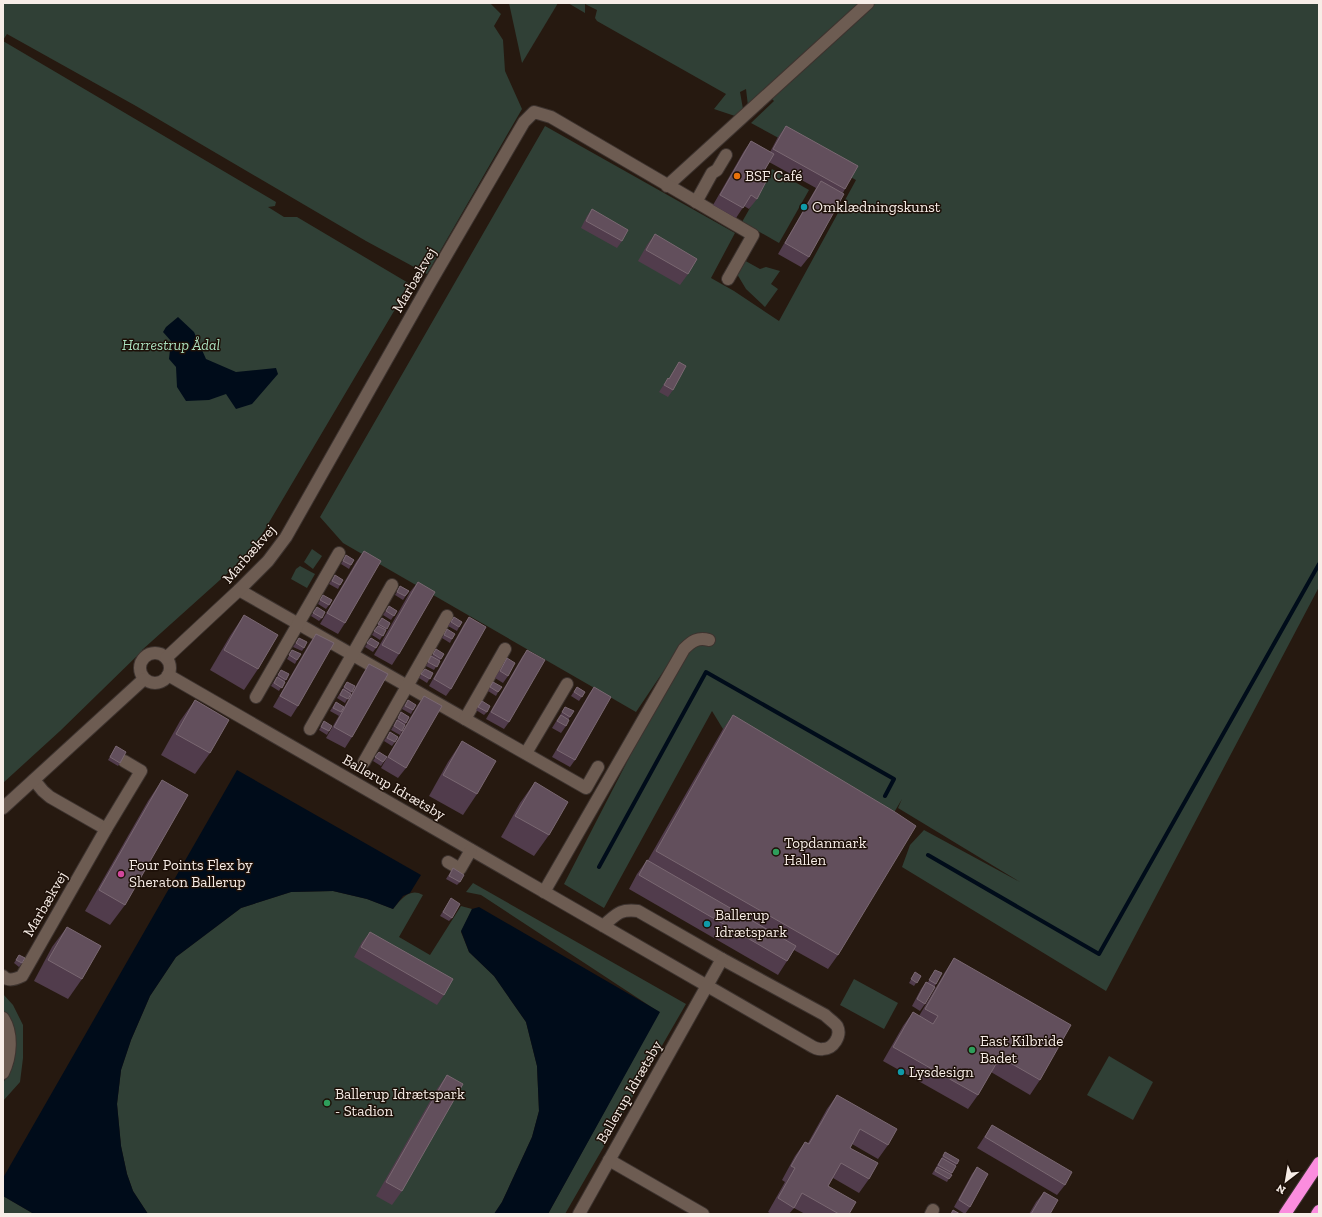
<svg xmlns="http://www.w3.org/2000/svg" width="1322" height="1217" viewBox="0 0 1322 1217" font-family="'Zilla Slab',serif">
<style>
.green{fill:#304036}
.water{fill:#000c1a}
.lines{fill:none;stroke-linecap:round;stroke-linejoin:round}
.stream{stroke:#000c1a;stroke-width:4}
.minor-casing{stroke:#3d332f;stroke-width:14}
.highway-casing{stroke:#3d332f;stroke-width:14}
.minor{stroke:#6d5c52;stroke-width:12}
.highway{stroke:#fb8dde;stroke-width:12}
.wall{fill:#513c4c}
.building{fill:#624f5c;stroke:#7a6872}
.food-dot{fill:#e8710a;stroke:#1d1008;stroke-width:1.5}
.culture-dot{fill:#0f9aa8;stroke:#1d1008;stroke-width:1.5}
.leisure-dot{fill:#2e9e5b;stroke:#1d1008;stroke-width:1.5}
.hotel-dot{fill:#d1479c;stroke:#1d1008;stroke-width:1.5}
.labels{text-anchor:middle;stroke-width:3;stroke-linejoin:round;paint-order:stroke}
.poi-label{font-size:15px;fill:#f7ede7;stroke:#1d1008;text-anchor:start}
.street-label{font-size:15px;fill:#f7ede7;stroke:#1d1008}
.park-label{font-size:15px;font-style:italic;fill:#a9debd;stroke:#1d1008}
</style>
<rect width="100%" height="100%" fill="#261910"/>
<g class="green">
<path d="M3 3H490L501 14 494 26 503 40 505 71 522 109 427 274 366 241 136 106 7 34 3 40Z"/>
<path d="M509 3H558L522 63Z"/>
<path d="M568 3H1319V587L1106 991 902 867 910 845 924 830 1020 882 898 808 902 799 886 826 723 729 712 711 604 908 564 884 647 723 683 642 636 712 343 543 320 517 545 126 735 233 711 278 734 291 779 321 856 180 751 123 774 101 770 97 748 106 746 89 740 92 743 109 735 116 714 109 726 94 597 21 595 18 597 10 585 4V13Z"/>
<path d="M3 41 276 202 275 206 268 207 284 217H297L410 284 258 541 240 562 142 650V651L60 731 3 783Z"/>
<path d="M772 169 809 190 779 243 742 222Z"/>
<path d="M742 259 760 269 766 267 780 271 771 284 778 289 765 307 746 289 737 274Z"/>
<path d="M312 549 322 556 313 569 304 562Z"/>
<path d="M300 566 315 574 307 588 291 579 296 569Z"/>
<path d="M473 883 686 1004 565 1214H548L659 1012 481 895 466 892Z"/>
<path d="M333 891 367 899 393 909C401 899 410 887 423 895L399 937 430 955 461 906 472 909 461 932 469 952 494 976 526 1022 537 1066 539 1111 532 1137 502 1202 494 1214H148L133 1191 127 1174 121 1146 117 1104 121 1070 131 1040 150 996 176 957 241 908 291 892Z"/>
<path d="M854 979 898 1003 884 1029 840 1005Z"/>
<path d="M3 994 13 1005 23 1025V1058L20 1082 3 1101V1083L7 1076 3 1013Z"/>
<path d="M1109 1056 1153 1082 1133 1120 1087 1095Z"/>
<path d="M3 1196 34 1214H3Z"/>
</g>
<g class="water">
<path d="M178 317 194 332 206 359 236 372 276 368 278 374 252 404 236 409 226 394 209 400 186 401 177 387 176 367 169 359 171 341 163 332 166 327Z"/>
<path d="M237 770 421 875 410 893 403 896 393 909 367 899 333 891 291 892 241 908 176 957 150 996 131 1040 121 1070 117 1104 121 1146 127 1174 133 1191 148 1214H34L3 1196V1178Z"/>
<path d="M479 907 660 1012 548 1214H494L502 1202 532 1137 539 1111 537 1066 526 1022 494 976 469 952 461 931 472 909Z"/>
</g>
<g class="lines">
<g class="stream">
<path d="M928 855 1099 954 1319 564"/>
<path d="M599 867 706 672 894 779 885 796"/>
</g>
<g class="minor-casing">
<g id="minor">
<path d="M667 186 868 3"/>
<path d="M696 202 712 173 717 170 726 155"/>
<path d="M239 590 586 788 598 767"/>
<circle cx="155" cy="668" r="15"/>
<path d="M166 658 239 590 268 561 286 537 430 283 524 122 534 112 551 117 753 235 728 279"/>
<path d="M168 675 808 1044C813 1047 817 1050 823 1049 833 1049 842 1036 837 1026 834 1022 829 1019 825 1015L722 959 638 911C619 909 617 914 603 926"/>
<path d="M256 697 339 553"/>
<path d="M465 719 505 649"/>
<path d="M310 729 392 585"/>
<path d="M526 753 567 684"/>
<path d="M364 762 447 616"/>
<path d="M34 780 43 791 50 797 106 829"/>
<path d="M3 808 144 679"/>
<path d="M448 862 460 869 471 850"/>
<path d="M544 892 684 649C692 641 698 637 709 640"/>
<path d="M3 976C8 982 16 979 22 976L106 829 141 771 124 761"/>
<path d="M3 1018C13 1033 11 1057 3 1073"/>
<path d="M609 1160 703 1214"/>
<path d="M579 1214 722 959"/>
<path d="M931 1214 933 1210"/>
</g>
</g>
<g class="highway-casing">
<g id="highway">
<path d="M1285 1214 1319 1163"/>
<path d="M1317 1214 1319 1211"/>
</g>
</g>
<use href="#minor" class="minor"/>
<use href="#highway" class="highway"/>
</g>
<g class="wall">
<path d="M786 126 845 189 809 257 801 267 778 254 816 188 769 162 764 171 757 199 749 209 744 206 736 218 713 205 744 151 751 141 770 152 778 137Z"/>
<path d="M592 209 622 241 617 248 581 228 587 216Z"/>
<path d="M655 234 688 274 680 285 638 261 647 245Z"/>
<path d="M679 362 673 390 668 397 659 392 668 378 669 379Z"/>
<path d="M364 551 345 623 338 634 320 624 356 562Z"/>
<path d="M346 555 351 565 349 569 341 564Z"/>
<path d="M335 575 340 585 338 589 329 584Z"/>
<path d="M418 582 399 654 392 665 374 655 410 592Z"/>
<path d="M400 586 409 591 403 600 395 595Z"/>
<path d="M323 595 329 605 326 609 318 604Z"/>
<path d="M389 606 397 611 391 620 383 615Z"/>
<path d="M317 607 322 618 319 621 311 616Z"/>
<path d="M244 615 258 669 244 690 210 670 230 636Z"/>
<path d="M454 617 459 627 457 631 448 626Z"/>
<path d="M469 617 451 689 446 696 429 686 464 624Z"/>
<path d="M382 618 390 623 380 640 372 635Z"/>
<path d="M447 629 452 639 450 643 442 638Z"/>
<path d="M316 634 298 706 291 717 273 707 309 644Z"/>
<path d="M299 638 304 648 302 651 293 647Z"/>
<path d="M371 638 376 648 373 652 365 647Z"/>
<path d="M436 649 444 654 434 670 426 666Z"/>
<path d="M292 650 297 660 295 664 287 659Z"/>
<path d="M527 650 509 722 504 729 486 719 522 657Z"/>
<path d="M507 658 508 676 503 683 495 678Z"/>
<path d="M369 664 352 737 345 748 326 738 340 714 339 716 330 711 336 702 344 707 362 675Z"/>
<path d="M425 669 433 673 427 683 419 678Z"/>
<path d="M281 670 289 674 279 691 271 686Z"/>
<path d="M347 682 355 686 345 703 337 698Z"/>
<path d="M493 682 498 692 496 696 488 691Z"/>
<path d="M577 687 585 692 579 701 571 696Z"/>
<path d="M594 687 575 760 570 767 552 757 589 694Z"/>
<path d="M424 696 406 768 398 778 381 768 417 706Z"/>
<path d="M195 700 210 753 195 774 161 755 180 721Z"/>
<path d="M408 700 413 710 411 714 402 709Z"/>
<path d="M482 701 487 712 484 715 476 710Z"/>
<path d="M565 707 570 717 568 720 566 726 561 733 552 728Z"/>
<path d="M401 712 409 717 400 735 391 730Z"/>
<path d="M733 715 838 955 828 969 794 950 787 961 778 975 629 889 637 874 647 860H648L723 729Z"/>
<path d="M324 721 329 731 327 735 319 730Z"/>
<path d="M390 732 395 742 392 746 384 741Z"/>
<path d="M462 741 477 794 463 815 429 796 448 762Z"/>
<path d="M116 746 120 763 118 766 108 760Z"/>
<path d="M379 752 387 757 381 766 373 761Z"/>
<path d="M162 780 125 905 110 925 85 911 148 801Z"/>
<path d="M535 782 549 835 534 856 501 837 520 803Z"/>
<path d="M453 868 460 882 457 885 446 879Z"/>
<path d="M451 898 452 918 449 921 440 916Z"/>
<path d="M67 927 82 979 68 999 34 981 52 947Z"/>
<path d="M370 932 444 995 437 1005 354 957 362 942Z"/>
<path d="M19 955 22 963 19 967 14 963Z"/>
<path d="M954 958 1040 1080 1030 1095 991 1072 978 1095 968 1109 883 1061 903 1026 913 1012 919 1016 945 972Z"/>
<path d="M935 970 936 984 925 1004 920 1011 912 1006 921 989 926 982H928Z"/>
<path d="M915 972 921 976 914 986 909 983Z"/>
<path d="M447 1075 402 1191 392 1205 376 1196 437 1089Z"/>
<path d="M837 1095 888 1145 878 1159 852 1144 850 1148 869 1179 859 1193 833 1178 828 1186 849 1214H805L794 1208 789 1214H771L768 1212 785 1182 782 1180 795 1156 805 1142 808 1143 827 1109Z"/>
<path d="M992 1125 1065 1185 1057 1195 977 1148Z"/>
<path d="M945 1152 959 1160 947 1182 932 1174Z"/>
<path d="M977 1167 970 1207 965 1214 954 1207 972 1174Z"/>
<path d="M1044 1192 1050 1214H1029L1036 1202Z"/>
</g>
<g class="building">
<path d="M786 126 858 166 845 189 773 149Z"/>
<path d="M751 141 774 154 764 171 770 174 757 199 751 195 743 208 720 195Z"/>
<path d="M821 181 844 194 809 257 785 243Z"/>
<path d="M592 209 628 230 622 241 586 221Z"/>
<path d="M655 234 697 259 688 274 646 250Z"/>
<path d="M679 362 686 366 673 390 664 385 668 378 669 379Z"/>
<path d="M364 551 381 561 345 623 327 613Z"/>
<path d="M346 555 354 560 351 565 343 561Z"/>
<path d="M335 575 343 580 340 585 332 581Z"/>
<path d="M418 582 435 592 399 654 382 645Z"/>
<path d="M400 586 409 591 405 596 397 592Z"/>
<path d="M323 595 332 600 329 605 320 600Z"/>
<path d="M389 606 397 611 394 616 386 611Z"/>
<path d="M317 607 325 612 322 618 313 613Z"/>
<path d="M244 615 278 635 258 669 224 650Z"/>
<path d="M454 617 462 622 459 627 451 622Z"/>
<path d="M469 617 486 627 451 689 434 679Z"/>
<path d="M382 618 390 623 387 629 378 624Z"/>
<path d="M378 626 386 630 383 636 374 631Z"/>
<path d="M447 629 455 634 452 639 444 635Z"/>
<path d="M316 634 334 643 298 706 280 696Z"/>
<path d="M299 638 307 642 304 648 296 643Z"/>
<path d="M371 638 379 643 376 648 367 643Z"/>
<path d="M436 649 444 654 441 659 433 654Z"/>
<path d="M292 650 301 654 297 660 289 655Z"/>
<path d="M527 650 545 660 509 722 491 712Z"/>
<path d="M431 656 440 661 437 667 428 662Z"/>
<path d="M507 658 515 663 508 676 500 671Z"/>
<path d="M369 664 388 674 352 737 334 727Z"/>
<path d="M425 669 433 673 430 679 421 674Z"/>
<path d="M281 670 289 674 286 680 278 675Z"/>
<path d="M277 677 285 682 282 688 274 683Z"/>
<path d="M347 682 355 686 352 692 344 687Z"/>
<path d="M493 682 502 687 498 692 490 687Z"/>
<path d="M577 687 585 692 582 697 574 692Z"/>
<path d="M594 687 611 697 575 760 557 750Z"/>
<path d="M343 689 351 694 348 699 340 695Z"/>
<path d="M424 696 442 706 406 768 388 757Z"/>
<path d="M195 700 229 720 210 753 176 734Z"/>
<path d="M408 700 416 705 413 710 405 706Z"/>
<path d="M482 701 490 706 487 712 478 707Z"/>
<path d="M336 702 344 707 341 712 333 708Z"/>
<path d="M565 707 574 711 570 717 562 712Z"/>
<path d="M401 712 409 717 406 723 398 718Z"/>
<path d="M561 715 569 720 566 726 557 721Z"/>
<path d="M733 715 895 812 916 826 838 955 656 851Z"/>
<path d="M397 720 405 725 402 731 394 726Z"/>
<path d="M324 721 332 726 329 731 321 727Z"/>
<path d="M390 732 398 737 395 742 387 738Z"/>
<path d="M462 741 496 761 477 794 443 775Z"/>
<path d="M116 746 126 752 120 763 110 757Z"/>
<path d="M379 752 387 757 383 762 375 757Z"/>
<path d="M162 780 188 795 125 905 99 890Z"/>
<path d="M535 782 568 802 549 835 515 816Z"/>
<path d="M647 860 796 946 787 961 639 875Z"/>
<path d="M453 868 464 875 460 882 449 876Z"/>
<path d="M451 898 460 904 452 918 443 912Z"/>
<path d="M67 927 101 946 82 979 48 960Z"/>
<path d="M370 932 453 979 444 995 361 947Z"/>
<path d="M19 955 25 958 22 963 16 960Z"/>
<path d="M954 958 1071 1025 1040 1080 1000 1057 978 1095 893 1047 913 1012 933 1024 938 1016 925 1009Z"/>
<path d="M935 970 942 973 936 984 929 980Z"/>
<path d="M915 972 921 976 917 983 911 979Z"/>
<path d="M926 982 935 987 925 1004 917 999Z"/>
<path d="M447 1075 463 1084 402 1191 386 1182Z"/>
<path d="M837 1095 897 1129 888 1145 860 1129 850 1148 878 1163 869 1179 841 1163 828 1186 856 1202 849 1214H839L802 1193 794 1208 778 1198 795 1168 791 1166 805 1142 809 1144Z"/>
<path d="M992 1125 1072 1172 1065 1185 985 1137Z"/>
<path d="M945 1152 959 1160 957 1164 943 1156Z"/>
<path d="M942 1158 956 1166 952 1173 938 1165Z"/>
<path d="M937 1167 952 1175 949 1179 935 1171Z"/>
<path d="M977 1167 988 1174 970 1207 959 1200Z"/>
<path d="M1044 1192 1058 1200 1050 1214H1031Z"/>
<path d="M953 1210 960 1214H951Z"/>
</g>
<circle class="food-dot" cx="737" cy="176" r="4"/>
<g class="culture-dot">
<circle cx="804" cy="207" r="4"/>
<circle cx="707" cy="924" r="4"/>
<circle cx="901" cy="1072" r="4"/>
</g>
<g class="leisure-dot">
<circle cx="776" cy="852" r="4"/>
<circle cx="972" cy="1050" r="4"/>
<circle cx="327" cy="1103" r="4"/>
</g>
<circle class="hotel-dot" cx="121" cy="874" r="4"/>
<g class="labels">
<g class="poi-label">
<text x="745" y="181">BSF Café</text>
<text x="812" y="212">Omklædningskunst</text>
<text x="784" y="848">Topdanmark<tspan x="784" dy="17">Hallen</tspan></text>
<text x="129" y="870">Four Points Flex by<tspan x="129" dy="17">Sheraton Ballerup</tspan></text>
<text x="715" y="920">Ballerup<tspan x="715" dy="17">Idrætspark</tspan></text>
<text x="980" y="1046">East Kilbride<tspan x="980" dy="17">Badet</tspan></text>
<text x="909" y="1077">Lysdesign</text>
<text x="335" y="1099">Ballerup Idrætspark<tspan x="335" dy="17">- Stadion</tspan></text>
</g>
<g class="street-label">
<text transform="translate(414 280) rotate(-60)" y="5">Marbækvej</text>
<text transform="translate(249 554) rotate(-49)" y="5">Marbækvej</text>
<text transform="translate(394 787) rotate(30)" y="5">Ballerup Idrætsby</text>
<text transform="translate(45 904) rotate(-60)" y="5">Marbækvej</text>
<text transform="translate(629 1092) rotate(-60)" y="5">Ballerup Idrætsby</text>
</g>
<g class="park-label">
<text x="171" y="350">Harrestrup Ådal</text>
</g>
</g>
<rect width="1322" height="1217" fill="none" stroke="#f7ede7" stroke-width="8"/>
<g transform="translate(1286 1181) rotate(211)" stroke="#1d1008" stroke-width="3" paint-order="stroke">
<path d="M0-3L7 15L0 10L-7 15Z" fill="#f7ede7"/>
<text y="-6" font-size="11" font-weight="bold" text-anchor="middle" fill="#f7ede7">N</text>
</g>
</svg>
